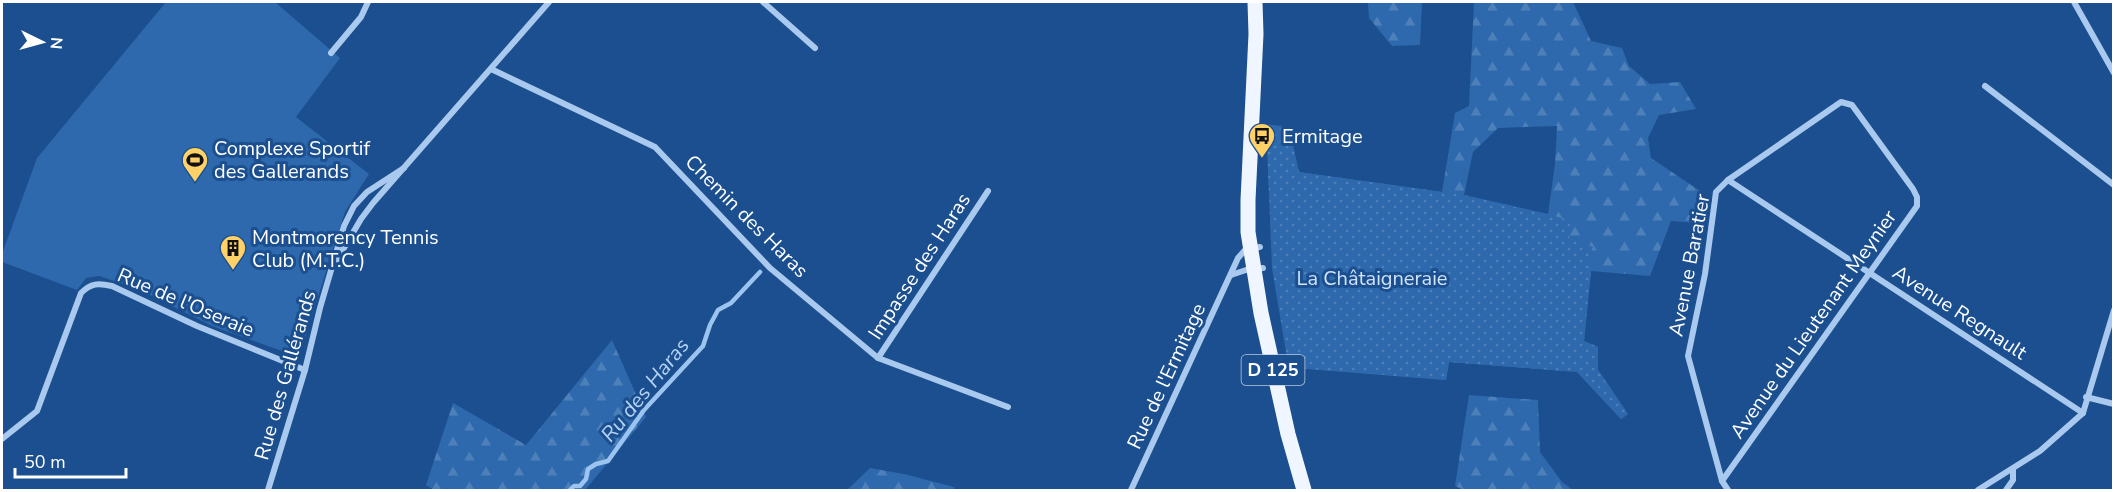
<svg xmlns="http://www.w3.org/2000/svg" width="2115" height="492" viewBox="0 0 2115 492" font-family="'Nunito Sans',sans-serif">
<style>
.forest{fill:url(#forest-firs);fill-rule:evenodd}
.park{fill:url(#park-dots)}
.garden{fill:#2e69ad}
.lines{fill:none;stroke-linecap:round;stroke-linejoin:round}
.stream{stroke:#9cc4f0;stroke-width:4.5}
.street{stroke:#a9c9ee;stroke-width:6}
.primary{stroke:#f0f6ff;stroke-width:15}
.labels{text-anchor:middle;stroke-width:6;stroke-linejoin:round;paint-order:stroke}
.shield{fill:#1b4f8f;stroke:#bbcadd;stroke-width:1.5}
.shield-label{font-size:18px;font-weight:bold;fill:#fff}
.poi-label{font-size:20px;fill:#fff;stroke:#1b4f8f;text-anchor:start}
.street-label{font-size:20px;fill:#fff;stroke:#1b4f8f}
.park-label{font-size:20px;fill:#cfe3fa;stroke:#1b4f8f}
.water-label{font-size:21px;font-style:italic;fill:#b5d3f5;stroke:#1b4f8f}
</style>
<defs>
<pattern id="forest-firs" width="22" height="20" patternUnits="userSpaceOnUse" patternTransform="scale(1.5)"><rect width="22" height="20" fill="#2e69ad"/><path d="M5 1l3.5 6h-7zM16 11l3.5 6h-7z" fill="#4d80b9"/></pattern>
<pattern id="park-dots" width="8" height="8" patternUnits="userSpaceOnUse" patternTransform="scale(1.5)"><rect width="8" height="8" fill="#2e69ad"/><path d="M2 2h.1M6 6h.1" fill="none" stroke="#4d80b9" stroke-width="1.8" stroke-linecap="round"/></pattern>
</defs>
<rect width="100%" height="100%" fill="#1b4f8f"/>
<g class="forest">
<path d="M1368 2H1422L1420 45 1392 46 1369 18Z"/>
<path d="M1474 2H1573L1591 41 1622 48 1629 66 1650 84 1680 82 1696 109 1659 115 1648 138 1651 158 1703 193 1698 223 1671 221 1650 276 1591 271 1584 341 1598 347V370L1628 414 1621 419 1577 372 1449 362 1446 380 1296 368 1268 180 1298 172 1442 192 1455 113 1469 106ZM1557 126 1555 164 1548 214 1464 195 1473 152 1498 128Z"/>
<path d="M612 340 646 417 585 490H434L426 485 453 403 526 445Z"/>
<path d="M1469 395 1538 400 1540 452 1562 482 1573 490H1464L1455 486Z"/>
<path d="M870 468 904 474 954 487 955 490H847Z"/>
</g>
<path class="park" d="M1266 124 1289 127 1299 172 1464 195 1570 220 1569 240 1593 247 1584 341 1598 347V370L1628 414 1621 419 1577 372 1449 362 1446 380 1296 368 1295 363 1288 364 1272 268Z"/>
<path class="garden" d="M166 2H275L340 58 296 117 369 174 345 212 299 357 212 326 138 289 99 276 86 278 77 290 2 262V254L37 158Z"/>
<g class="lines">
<path class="stream" d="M570 490 574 486H580L586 479 588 469 596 464 608 461 644 410 703 346 710 325 718 310 731 303 760 272"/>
<g class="street">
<path d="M763 2 815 48"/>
<path d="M2074 2 2114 73"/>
<path d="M331 53 361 17 368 2"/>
<path d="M491 69 655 147 770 268 878 358 1008 407"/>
<path d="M1985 86 2114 185"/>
<path d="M1728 180 2083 413"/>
<path d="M337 260 361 219 373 203 549 2"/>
<path d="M1231 275 1246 270 1263 268"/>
<path d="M878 358 988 191"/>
<path d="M2086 397 2114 404"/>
<path d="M2 439 37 411 81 293C91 283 98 283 112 286L197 326 305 370"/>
<path d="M1722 481 1917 206V197L1913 189 1852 105 1841 102 1728 180 1716 192 1705 274 1688 356 1722 481 1728 490"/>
<path d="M268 490 305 370 320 308 344 226 354 206 367 192 404 168"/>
<path d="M1131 490 1238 258 1246 249 1260 247"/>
<path d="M1978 490 2040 451 2083 413 2114 310"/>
<path d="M2006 490 2013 480V469"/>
</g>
<path class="primary" d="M1255 2 1256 34 1248 200V232L1261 313 1288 434 1304 490"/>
</g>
<defs>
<g id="bus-pin" transform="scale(1.35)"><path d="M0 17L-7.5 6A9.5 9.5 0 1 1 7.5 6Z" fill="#ffd166" stroke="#1b4f8f"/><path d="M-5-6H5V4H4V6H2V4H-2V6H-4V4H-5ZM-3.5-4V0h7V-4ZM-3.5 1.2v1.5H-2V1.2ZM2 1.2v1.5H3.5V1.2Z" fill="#111"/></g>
<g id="stadium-pin" transform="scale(1.35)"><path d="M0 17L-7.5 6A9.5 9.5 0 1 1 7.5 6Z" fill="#ffd166" stroke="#1b4f8f"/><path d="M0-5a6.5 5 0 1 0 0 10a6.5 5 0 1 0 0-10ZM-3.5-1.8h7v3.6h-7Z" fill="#111"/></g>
<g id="building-pin" transform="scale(1.35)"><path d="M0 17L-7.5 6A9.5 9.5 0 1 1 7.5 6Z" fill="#ffd166" stroke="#1b4f8f"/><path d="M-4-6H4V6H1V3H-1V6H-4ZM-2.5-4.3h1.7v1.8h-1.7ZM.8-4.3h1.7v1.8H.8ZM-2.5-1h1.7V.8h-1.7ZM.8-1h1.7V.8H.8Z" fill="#111"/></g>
</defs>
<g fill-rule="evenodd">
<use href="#bus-pin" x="1262" y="136"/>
<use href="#stadium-pin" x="195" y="160"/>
<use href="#building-pin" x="233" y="248"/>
</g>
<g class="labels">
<rect class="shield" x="1241.5" y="355" width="63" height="30" rx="4.5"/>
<g class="shield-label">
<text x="1273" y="376">D 125</text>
</g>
<g class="poi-label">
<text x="1282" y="143">Ermitage</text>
<text x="214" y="155">Complexe Sportif<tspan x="214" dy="23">des Gallerands</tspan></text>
<text x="252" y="244">Montmorency Tennis<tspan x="252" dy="23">Club (M.T.C.)</tspan></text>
</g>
<g class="street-label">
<text transform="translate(747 216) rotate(45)" y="7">Chemin des Haras</text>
<text transform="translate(1689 265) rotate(-79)" y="7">Avenue Baratier</text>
<text transform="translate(919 266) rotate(-57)" y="7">Impasse des Haras</text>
<text transform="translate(186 302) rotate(23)" y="7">Rue de l'Oseraie</text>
<text transform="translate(1960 312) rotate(33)" y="7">Avenue Regnault</text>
<text transform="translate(1813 324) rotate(-55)" y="7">Avenue du Lieutenant Meynier</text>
<text transform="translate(285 375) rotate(-74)" y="7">Rue des Gallérands</text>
<text transform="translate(1166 376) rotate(-65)" y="7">Rue de l'Ermitage</text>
</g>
<g class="park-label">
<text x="1372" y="285">La Châtaigneraie</text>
</g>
<g class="water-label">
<text transform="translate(645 390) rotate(-51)" y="7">Ru des Haras</text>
</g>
</g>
<rect width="2115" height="492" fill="none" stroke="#ffffff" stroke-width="6"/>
<g transform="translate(42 42) rotate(95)" stroke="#1b4f8f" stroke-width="4.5" paint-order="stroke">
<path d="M0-4.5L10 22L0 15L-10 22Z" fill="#ffffff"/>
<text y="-9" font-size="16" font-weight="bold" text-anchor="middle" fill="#ffffff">N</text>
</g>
<path d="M15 468v9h111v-9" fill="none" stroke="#ffffff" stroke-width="3"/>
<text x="24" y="468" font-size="18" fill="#ffffff" stroke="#1b4f8f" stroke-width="4.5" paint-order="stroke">50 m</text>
</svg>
